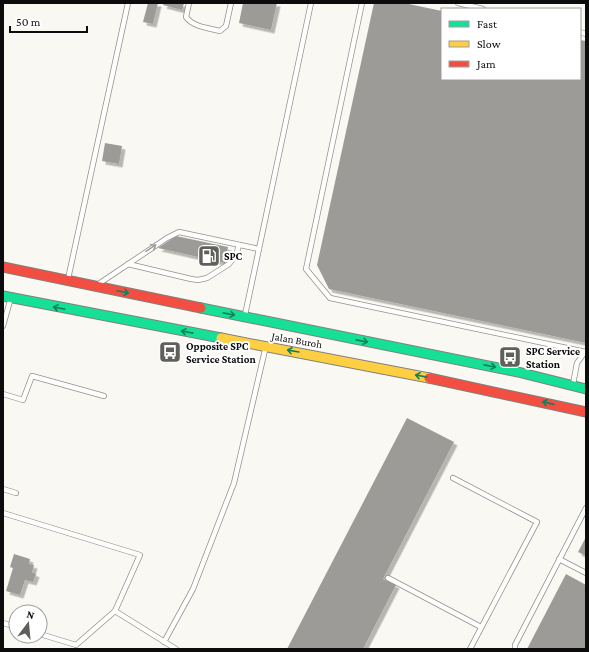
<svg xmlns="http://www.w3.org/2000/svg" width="589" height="652" viewBox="0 0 589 652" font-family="'Crimson Pro',serif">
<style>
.building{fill:#9d9b97;filter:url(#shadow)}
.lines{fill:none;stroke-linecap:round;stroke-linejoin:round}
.lane-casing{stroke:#939290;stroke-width:6}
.fast-casing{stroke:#80807d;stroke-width:11}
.slow-casing{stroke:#80807d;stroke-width:11}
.jam-casing{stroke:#80807d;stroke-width:11}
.lane{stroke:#fefefd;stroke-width:4.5}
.fast{stroke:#16e098;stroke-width:9}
.slow{stroke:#ffcf43;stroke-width:9}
.jam{stroke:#f24e42;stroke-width:9}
.oneway{stroke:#9d9d9d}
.oneway2{stroke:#128159}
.labels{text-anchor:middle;stroke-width:4;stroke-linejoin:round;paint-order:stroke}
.poi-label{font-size:11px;font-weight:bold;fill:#0c0c0c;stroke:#fff;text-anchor:start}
.street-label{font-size:11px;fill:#0c0c0c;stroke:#fff}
</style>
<defs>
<filter id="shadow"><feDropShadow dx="3.5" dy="3.5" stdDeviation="0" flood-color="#0004"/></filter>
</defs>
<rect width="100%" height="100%" fill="#faf8f2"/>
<g class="building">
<path d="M148 3H158L153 24 143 22Z"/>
<path d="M164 3H184L182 10 163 5Z"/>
<path d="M243 3H277L271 30 239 23Z"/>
<path d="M374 3H404L442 11V79H580V40L586 41V343L329 289 317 265Z"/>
<path d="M105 143 122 146 119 164 102 161Z"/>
<path d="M176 236 228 247 225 263 158 248Z"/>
<path d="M407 418 454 442 383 579 396 585 363 649H287Z"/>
<path d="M586 537V556L578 552Z"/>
<path d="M14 554 30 559 29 564 34 565 32 572 36 574 33 582 25 580 20 595 6 591 13 568 10 567Z"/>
<path d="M566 574 586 585V649H527Z"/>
</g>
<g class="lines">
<g class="lane-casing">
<g id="lane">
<path d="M189 3 186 17C193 27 209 28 220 31L226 26 231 3"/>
<path d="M362 3 306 269 330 298 586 352"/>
<path d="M458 3 483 9"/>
<path d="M580 32 586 34"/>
<path d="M128 264 191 279 198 280 207 278 229 264 236 255 239 245"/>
<path d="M68 279 128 3"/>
<path d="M100 283 167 238 179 232 259 249"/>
<path d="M245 315 311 3"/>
<path d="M3 326 10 301"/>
<path d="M573 384 577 363 585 352"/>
<path d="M3 394 23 400 32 376 104 396"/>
<path d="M453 478 537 522 470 649"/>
<path d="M3 489 16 493"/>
<path d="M3 513 140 555 115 611 76 645 40 634"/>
<path d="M559 559 586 573"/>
<path d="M388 578 481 627"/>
<path d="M115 611 176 649"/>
<path d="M3 623 16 627"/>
<path d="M164 642 193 589 234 483 265 350"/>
<path d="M515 649V645L586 508"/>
</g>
</g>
<g class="fast-casing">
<g id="fast">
<path d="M3 296 221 338"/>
<path d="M201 308 518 372 586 389"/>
</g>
</g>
<g class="slow-casing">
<path id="slow" d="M221 338 429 378"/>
</g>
<g class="jam-casing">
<g id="jam">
<path d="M3 267 201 308"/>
<path d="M429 378 586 412"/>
</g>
</g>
<use href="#lane" class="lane"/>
<use href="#fast" class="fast"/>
<use href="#slow" class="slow"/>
<use href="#jam" class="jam"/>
</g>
<defs><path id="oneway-shaft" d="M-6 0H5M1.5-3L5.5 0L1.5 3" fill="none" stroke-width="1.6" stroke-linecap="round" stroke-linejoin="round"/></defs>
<use class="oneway" href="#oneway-shaft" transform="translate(151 248) rotate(-34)"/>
<g class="oneway2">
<use href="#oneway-shaft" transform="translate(123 292) rotate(12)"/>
<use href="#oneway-shaft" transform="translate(59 308) rotate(-168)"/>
<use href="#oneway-shaft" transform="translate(229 314) rotate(11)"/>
<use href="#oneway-shaft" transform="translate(187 332) rotate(-169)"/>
<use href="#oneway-shaft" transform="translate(362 341) rotate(11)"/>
<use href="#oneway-shaft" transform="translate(293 351) rotate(-170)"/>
<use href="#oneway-shaft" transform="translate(490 366) rotate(11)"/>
<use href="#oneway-shaft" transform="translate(421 376) rotate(-169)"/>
<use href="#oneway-shaft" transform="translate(548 403) rotate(-167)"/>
</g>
<defs>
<g id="fuel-square" transform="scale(1.15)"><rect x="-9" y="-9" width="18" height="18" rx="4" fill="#5f5f5c" stroke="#fff"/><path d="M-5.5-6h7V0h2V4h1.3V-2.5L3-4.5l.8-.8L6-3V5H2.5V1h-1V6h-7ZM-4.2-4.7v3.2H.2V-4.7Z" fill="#fff"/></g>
<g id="bus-square" transform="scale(1.15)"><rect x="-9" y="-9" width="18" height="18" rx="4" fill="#5f5f5c" stroke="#fff"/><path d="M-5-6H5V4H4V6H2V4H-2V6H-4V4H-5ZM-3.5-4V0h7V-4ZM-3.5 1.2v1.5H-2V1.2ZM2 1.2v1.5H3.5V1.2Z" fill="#fff"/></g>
</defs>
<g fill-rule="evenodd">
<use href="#fuel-square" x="209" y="256"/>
<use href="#bus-square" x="170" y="352"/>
<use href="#bus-square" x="510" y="357"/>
</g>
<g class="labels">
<g class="poi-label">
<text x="224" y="260">SPC</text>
<text x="186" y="350">Opposite SPC<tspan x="186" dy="13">Service Station</tspan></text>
<text x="526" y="355">SPC Service<tspan x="526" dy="13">Station</tspan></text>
</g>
<g class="street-label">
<text transform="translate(297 340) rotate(10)" y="4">Jalan Buroh</text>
</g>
</g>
<rect width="589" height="652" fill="none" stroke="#0c0c0c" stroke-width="8"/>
<rect x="441" y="8" width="140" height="72" fill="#ffffff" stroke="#9e9e9e"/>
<rect x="449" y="21" width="20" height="6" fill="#16e098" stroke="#9e9e9e"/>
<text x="477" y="28" font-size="12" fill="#0c0c0c">Fast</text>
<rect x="449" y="41" width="20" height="6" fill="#ffcf43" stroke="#9e9e9e"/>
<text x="477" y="48" font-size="12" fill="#0c0c0c">Slow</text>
<rect x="449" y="61" width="20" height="6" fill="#f24e42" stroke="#9e9e9e"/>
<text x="477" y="68" font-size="12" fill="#0c0c0c">Jam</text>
<g transform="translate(28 624) rotate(16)"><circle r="19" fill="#ffffff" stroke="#9e9e9e"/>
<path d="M0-3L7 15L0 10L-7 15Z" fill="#5f5f5c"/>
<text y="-6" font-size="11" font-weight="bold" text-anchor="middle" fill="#0c0c0c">N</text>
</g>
<path d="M10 26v6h77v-6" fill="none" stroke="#0c0c0c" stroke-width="2"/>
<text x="16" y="26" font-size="12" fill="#0c0c0c" stroke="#ffffff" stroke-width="3" paint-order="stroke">50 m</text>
</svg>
